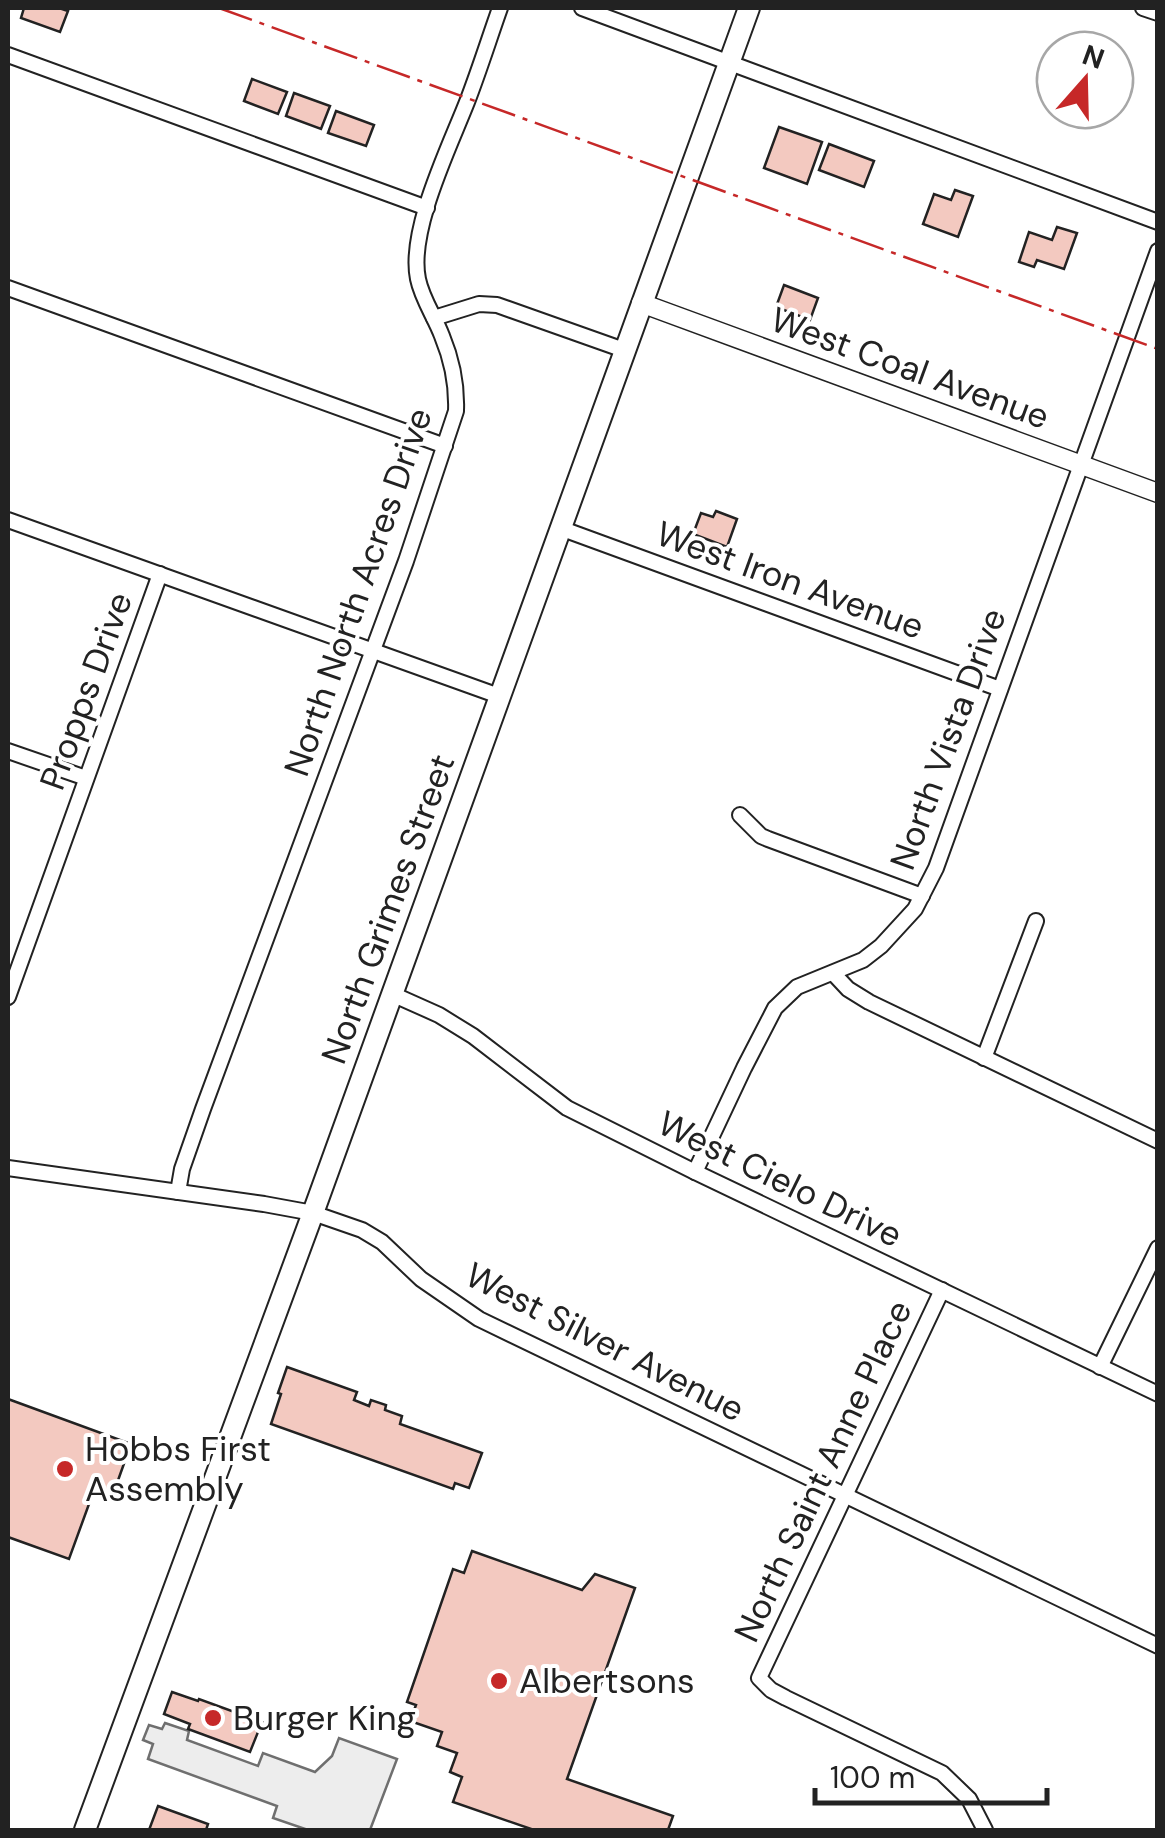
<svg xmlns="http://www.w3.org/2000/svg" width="1165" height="1838" viewBox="0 0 1165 1838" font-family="'DM Sans',sans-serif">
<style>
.parking{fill:#ededed;stroke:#6f6f6f;stroke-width:2.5}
.building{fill:#f3c9c0;stroke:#222;stroke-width:2.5}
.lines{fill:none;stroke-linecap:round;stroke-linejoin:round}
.minor-casing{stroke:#222;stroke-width:18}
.tertiary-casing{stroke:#222;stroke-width:21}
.secondary-casing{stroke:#222;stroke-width:24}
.minor{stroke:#fff;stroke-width:14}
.tertiary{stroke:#fff;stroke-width:18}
.secondary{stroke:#fff;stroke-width:20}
.power{stroke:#c62828;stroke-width:2.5;stroke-dasharray:35 8 5 8;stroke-linecap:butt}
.poi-dot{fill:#c62828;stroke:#fff;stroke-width:4}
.labels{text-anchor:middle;stroke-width:8;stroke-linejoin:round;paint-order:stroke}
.street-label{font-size:35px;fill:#222;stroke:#fff}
.poi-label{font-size:35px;fill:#222;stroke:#fff;text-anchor:start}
</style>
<rect width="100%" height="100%" fill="#fff"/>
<path class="parking" d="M165 1723 189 1731 187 1740 258 1766 263 1753 315 1772 332 1756 339 1738 397 1759 370 1830H308L273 1818 277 1806 148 1759 153 1744 143 1740 149 1725 162 1729Z"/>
<g class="building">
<path d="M24 8H59L68 11 60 32 21 18Z"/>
<path d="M252 79 287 92 278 114 244 101Z"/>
<path d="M294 93 330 106 321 129 286 116Z"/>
<path d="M336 111 374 125 366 146 328 133Z"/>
<path d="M779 127 822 142 807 184 764 168Z"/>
<path d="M829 144 874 161 864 187 819 170Z"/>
<path d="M955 190 973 196 958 237 923 224 934 194 951 200Z"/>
<path d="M1057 227 1077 233 1064 269 1037 260 1034 267 1019 262 1029 232 1052 240Z"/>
<path d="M784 285 818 298 810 320 776 307Z"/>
<path d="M716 511 737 519 727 547 693 534 701 513 713 517Z"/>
<path d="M287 1367 357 1392 354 1400 369 1406 371 1400 386 1405 385 1410 402 1416 400 1424 482 1453 469 1488 455 1483 453 1489 271 1424 281 1394 278 1393Z"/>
<path d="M8 1399 131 1444 111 1500 93 1493 69 1559 8 1537Z"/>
<path d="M472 1551 582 1590 595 1574 635 1588 567 1779 673 1816 668 1830H534L453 1802 462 1777 450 1772 457 1753 437 1746 442 1732 410 1721 416 1705 407 1702 453 1569 464 1573Z"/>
<path d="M172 1692 198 1701 199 1699 262 1722 250 1752 188 1729 190 1724 164 1714Z"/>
<path d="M158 1806 208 1824 206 1830H149Z"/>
</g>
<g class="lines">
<g class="minor-casing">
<g id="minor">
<path d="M582 8 1158 222"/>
<path d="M1143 8 1158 13"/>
<path d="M8 55 427 208"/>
<path d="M8 288 445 446"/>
<path d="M434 318 479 304 497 305 624 350"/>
<path d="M8 520 499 696"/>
<path d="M560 528 1000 689"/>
<path d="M8 751 86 778"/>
<path d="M740 815 761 836 768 839 922 896"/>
<path d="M833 973 848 989 869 1002 1158 1141"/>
<path d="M392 994 439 1015 473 1036 567 1108 695 1172 1158 1394"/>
<path d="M8 997 160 574"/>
<path d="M984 1058 1036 921"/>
<path d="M8 1168 264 1204 313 1213 362 1230 382 1242 421 1279 479 1319 1158 1646"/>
<path d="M695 1172 744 1068 775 1008 797 987 863 960 881 946 915 909 936 868 1158 251"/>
<path d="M178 1192 182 1169 203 1109 406 561 456 411C457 385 452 360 442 336 435 317 422 299 418 279 408 231 449 148 467 102 479 71 489 39 500 8"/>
<path d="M942 1290 759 1678 771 1690 786 1698 942 1773 969 1799 985 1830"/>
<path d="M1100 1367 1158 1248"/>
</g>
</g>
<g class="tertiary-casing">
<path id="tertiary" d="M641 303 1158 493"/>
</g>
<g class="secondary-casing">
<path id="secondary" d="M85 1830 313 1213 749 8"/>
</g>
<use href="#minor" class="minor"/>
<use href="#tertiary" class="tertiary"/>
<use href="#secondary" class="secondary"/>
<path class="power" d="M219 8 1158 349"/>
</g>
<g class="poi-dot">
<circle cx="65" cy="1469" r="10"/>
<circle cx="499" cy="1681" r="10"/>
<circle cx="213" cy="1718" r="10"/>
</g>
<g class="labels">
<g class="street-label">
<text transform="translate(910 368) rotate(20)" y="12">West Coal Avenue</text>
<text transform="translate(790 580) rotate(20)" y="12">West Iron Avenue</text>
<text transform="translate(358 592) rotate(-71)" y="12">North North Acres Drive</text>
<text transform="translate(86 691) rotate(-70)" y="12">Propps Drive</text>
<text transform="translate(948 739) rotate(-70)" y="12">North Vista Drive</text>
<text transform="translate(388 909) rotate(-70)" y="12">North Grimes Street</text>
<text transform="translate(780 1179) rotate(26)" y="12">West Cielo Drive</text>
<text transform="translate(605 1342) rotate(27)" y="12">West Silver Avenue</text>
<text transform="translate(823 1471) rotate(-65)" y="12">North Saint Anne Place</text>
</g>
<g class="poi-label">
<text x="85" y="1461">Hobbs First<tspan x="85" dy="40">Assembly</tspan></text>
<text x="519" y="1693">Albertsons</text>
<text x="233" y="1730">Burger King</text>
</g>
</g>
<rect width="1165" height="1838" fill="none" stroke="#222222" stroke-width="20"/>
<g transform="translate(1085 80) rotate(20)"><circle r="48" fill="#ffffff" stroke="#a7a7a7" stroke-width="2.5"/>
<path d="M0-8L18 38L0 25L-18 38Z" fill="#c62828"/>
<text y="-15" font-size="28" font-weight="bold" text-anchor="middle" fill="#222222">N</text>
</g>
<path d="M815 1788v15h232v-15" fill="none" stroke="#222222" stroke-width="5"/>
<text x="830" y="1788" font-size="30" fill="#222222" stroke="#ffffff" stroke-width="8" paint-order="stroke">100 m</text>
</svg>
